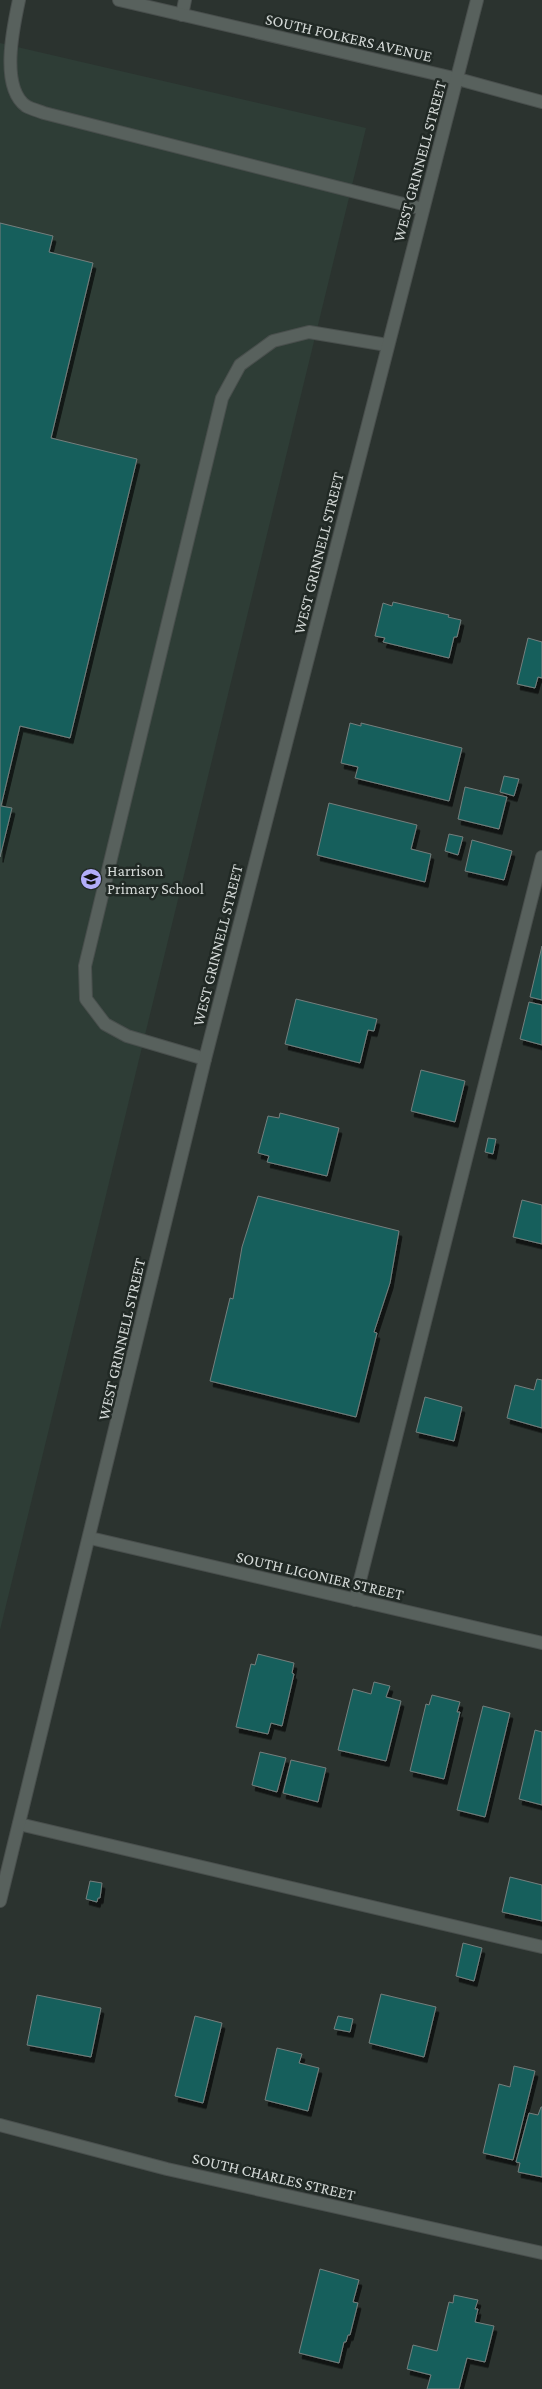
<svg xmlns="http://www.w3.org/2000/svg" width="542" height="2389" viewBox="0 0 542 2389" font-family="'Crimson Pro',serif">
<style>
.built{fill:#2e3d36}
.building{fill:#195f5b;stroke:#747f7e;filter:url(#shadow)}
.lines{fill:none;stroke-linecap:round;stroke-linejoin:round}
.lane-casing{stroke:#494f4d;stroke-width:14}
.street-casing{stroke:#494f4d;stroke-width:14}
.lane{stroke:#58615d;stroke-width:12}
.street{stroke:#58615d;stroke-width:12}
.labels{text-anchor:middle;stroke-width:5;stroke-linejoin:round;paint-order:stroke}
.street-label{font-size:16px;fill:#d4d9d7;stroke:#212925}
.poi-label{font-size:16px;fill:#d4d9d7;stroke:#212925;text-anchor:start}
</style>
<defs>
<filter id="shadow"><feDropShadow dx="3" dy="5.5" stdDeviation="0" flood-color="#0009"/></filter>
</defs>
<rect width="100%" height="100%" fill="#2b332f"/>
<path class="built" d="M0 43 366 128 0 1630Z"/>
<g class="building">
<path d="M0 223 53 236 49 252 93 263 51 438 137 459 70 738 20 726 1 806 12 808 0 857Z"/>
<path d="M393 602 449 615 448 617 461 620 457 637H454L449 658 383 642 385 638 375 636 383 603 392 606Z"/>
<path d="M528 638 542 642V678L538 677 535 688 517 684Z"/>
<path d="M350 723 361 726V723L462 748 449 801 355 778 358 767 341 763Z"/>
<path d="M504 776 519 779 514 796 500 792Z"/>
<path d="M465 787 507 797 499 829 458 819Z"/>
<path d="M329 803 417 825 411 849 431 854 425 882 317 855Z"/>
<path d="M449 834 463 837 458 855 445 851Z"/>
<path d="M472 840 512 851 504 880 465 871Z"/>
<path d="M542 946V1000L530 997Z"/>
<path d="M296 999 377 1019 374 1031 368 1030 360 1063 285 1044Z"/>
<path d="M529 1002 542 1005V1045L520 1039Z"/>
<path d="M421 1070 465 1081 455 1122 411 1111Z"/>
<path d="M280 1113 339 1128 327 1176 267 1162 269 1156 258 1153 268 1116 279 1118Z"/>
<path d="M488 1138 496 1139 493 1154 485 1152Z"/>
<path d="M258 1196 399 1231 390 1283 374 1332 377 1333 356 1417 210 1381 230 1298 233 1299 242 1247Z"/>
<path d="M522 1200 542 1205V1244L513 1237Z"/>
<path d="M537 1379 542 1380V1428L507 1418 515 1385 534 1390Z"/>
<path d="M425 1397 462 1407 454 1441 416 1432Z"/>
<path d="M258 1654 294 1663 292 1673 294 1674 282 1726 271 1723 268 1734 236 1727 251 1664 255 1665Z"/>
<path d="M374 1682 390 1686 386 1697 401 1701 386 1761 338 1750 353 1689 371 1694Z"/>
<path d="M432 1695 460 1702 457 1712H460L444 1779 410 1771 426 1704 429 1705Z"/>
<path d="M483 1706 510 1713 485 1817 457 1810Z"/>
<path d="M535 1730 542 1732V1805L519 1799Z"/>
<path d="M260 1752 286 1758 277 1792 252 1785Z"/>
<path d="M291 1760 326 1768 318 1802 283 1793Z"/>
<path d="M510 1877 542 1885V1921L502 1912Z"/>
<path d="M90 1881 102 1883 100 1898H98L97 1902 86 1899Z"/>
<path d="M463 1943 482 1948 474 1981 456 1976Z"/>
<path d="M381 1994 436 2007 424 2057 369 2043Z"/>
<path d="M37 1995 101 2008 91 2057 27 2045Z"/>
<path d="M195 2016 222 2023 203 2103 175 2096Z"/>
<path d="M338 2016 353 2019 350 2032 334 2029Z"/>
<path d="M277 2048 302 2054 299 2063 319 2068 308 2111 265 2100Z"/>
<path d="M514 2066 535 2071 513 2160 483 2153 499 2084 510 2087Z"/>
<path d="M541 2107H542V2177L518 2172 520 2163 516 2162 529 2113 538 2115Z"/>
<path d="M320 2269 359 2280 353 2302 358 2303 350 2335H348L346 2342H344L339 2363 299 2353Z"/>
<path d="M454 2295 478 2300 475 2309H478L475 2322 494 2326 485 2362 467 2358 459 2389H427L431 2375 407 2369 413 2345 437 2351 449 2302 453 2303Z"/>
</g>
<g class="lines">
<g class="lane-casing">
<g id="lane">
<path d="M19 0C13 28 0 87 26 106 31 109 39 111 44 113L423 209"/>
<path d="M182 15 185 0"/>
<path d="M205 1059 127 1036 105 1024 86 999 85 966 222 398 240 365 273 341 309 332 387 345"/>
<path d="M355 1600 542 857"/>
<path d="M19 1824 542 1947"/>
</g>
</g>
<g class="street-casing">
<g id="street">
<path d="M119 0 458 79 542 102"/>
<path d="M90 1538 542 1643"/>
<path d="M0 1901 205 1059 477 0"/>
<path d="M0 2125 167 2169 542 2253"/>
</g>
</g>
<use href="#lane" class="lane"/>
<use href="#street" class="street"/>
</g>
<defs>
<g id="school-disc" transform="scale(1.125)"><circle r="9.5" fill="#b2adf9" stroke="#212925"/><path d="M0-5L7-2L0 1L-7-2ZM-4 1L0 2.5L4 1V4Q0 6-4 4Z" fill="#111"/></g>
</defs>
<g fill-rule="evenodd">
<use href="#school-disc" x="91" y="879"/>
</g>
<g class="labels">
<g class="street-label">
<text transform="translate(349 37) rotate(13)" y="6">SOUTH FOLKERS AVENUE</text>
<text transform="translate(419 161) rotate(-75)" y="6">WEST GRINNELL STREET</text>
<text transform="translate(318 553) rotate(-76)" y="6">WEST GRINNELL STREET</text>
<text transform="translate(217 945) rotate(-76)" y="6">WEST GRINNELL STREET</text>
<text transform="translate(121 1339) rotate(-77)" y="6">WEST GRINNELL STREET</text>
<text transform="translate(320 1575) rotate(13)" y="6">SOUTH LIGONIER STREET</text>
<text transform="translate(274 2176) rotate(13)" y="6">SOUTH CHARLES STREET</text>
</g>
<g class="poi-label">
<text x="107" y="876">Harrison<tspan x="107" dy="18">Primary School</tspan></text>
</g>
</g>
</svg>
